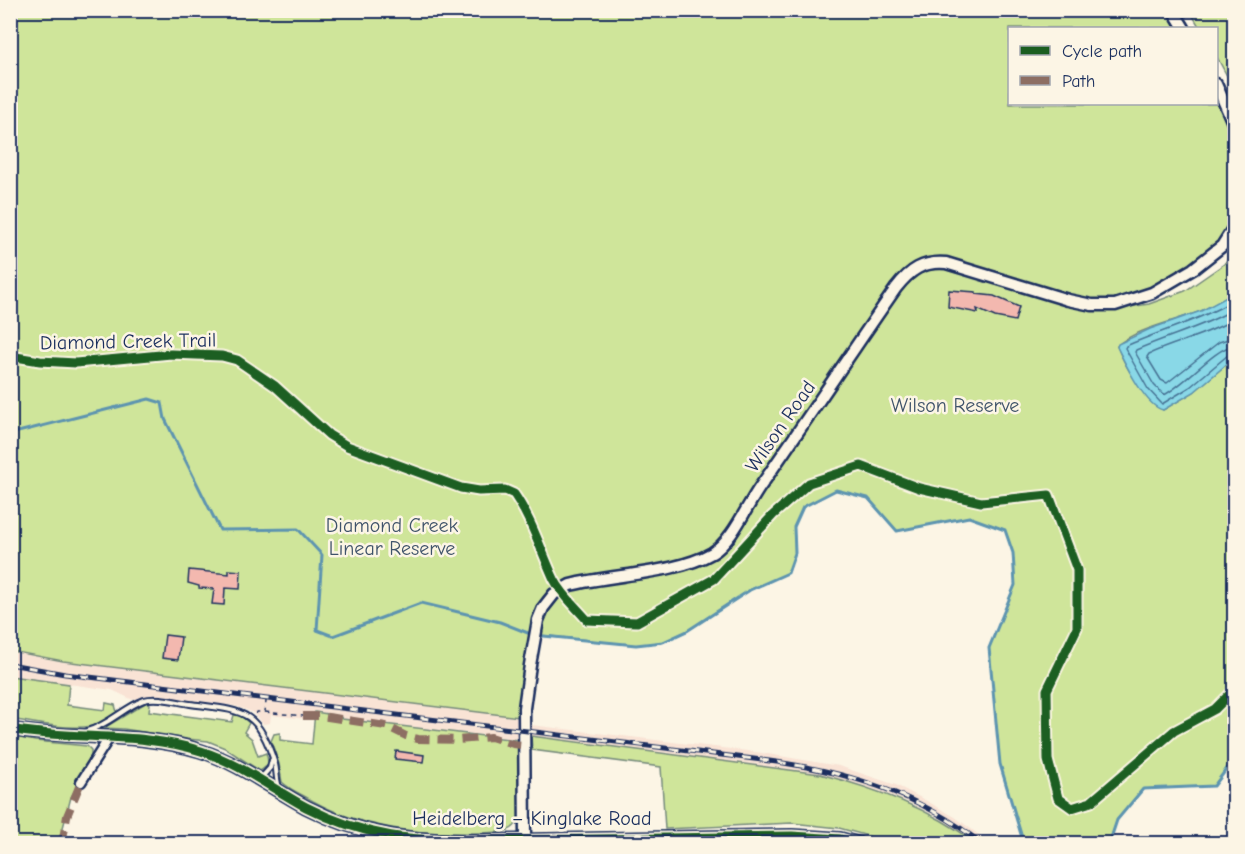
<svg xmlns="http://www.w3.org/2000/svg" width="1245" height="854" viewBox="0 0 1245 854" font-family="'Comic Neue',sans-serif">
<style>
.built{fill:#f9e3d5}
.green{fill:#cfe59a;stroke:#758a7c;stroke-width:1.5}
.water{fill:#89d8e7;stroke:#5d94b0;stroke-width:1.5}
.lines{fill:none;stroke-linecap:round;stroke-linejoin:round}
.shore{stroke:#477395;stroke-width:1.5}
.stream{stroke:#5d94b0;stroke-width:3}
.building{fill:#f3b8af;stroke:#1b2f5e;stroke-width:1.5}
.service-casing{stroke:#1b2f5e;stroke-width:8}
.minor-casing{stroke:#1b2f5e;stroke-width:13}
.tertiary-casing{stroke:#1b2f5e;stroke-width:15}
.secondary-casing{stroke:#1b2f5e;stroke-width:16}
.path{stroke:#1b2f5e;stroke-width:1.5;stroke-dasharray:4.5 4.5;stroke-linecap:butt}
.service{stroke:#fcf5e5;stroke-width:4}
.minor{stroke:#fcf5e5;stroke-width:8}
.tertiary{stroke:#fcf5e5;stroke-width:10}
.secondary{stroke:#fcf5e5;stroke-width:12}
.rail-casing{stroke:#1b2f5e;stroke-width:5}
.rail{stroke:#fcf5e5;stroke-width:3;stroke-dasharray:9;stroke-linecap:butt}
.quiet{stroke:#8d6e63;stroke-width:8;stroke-dasharray:15 8;stroke-linecap:butt}
.cycleway-casing{stroke:#fcf5e5;stroke-width:13}
.cycleway{stroke:#1b5e20;stroke-width:9}
.labels{text-anchor:middle;stroke-width:5;stroke-linejoin:round;paint-order:stroke}
.street-label{font-size:20px;fill:#1b2f5e;stroke:#fcf5e5}
.park-label{font-size:20px;fill:#3f536a;stroke:#fcf5e5}
</style>
<rect width="100%" height="100%" fill="#fcf5e5"/>
<filter id="ink" filterUnits="userSpaceOnUse"><feTurbulence type="fractalNoise" baseFrequency=".0167" numOctaves="2"/><feDisplacementMap in="SourceGraphic" scale="12" xChannelSelector="R" yChannelSelector="G"/><feConvolveMatrix kernelMatrix="1 2 1 2 8 2 1 2 1" color-interpolation-filters="sRGB"/></filter>
<g filter="url(#ink)">
<g class="built">
<path d="M10 651 63 661 519 717 518 740 400 726 342 719 315 713 314 720 271 715 270 723 263 724 252 712 235 706 151 695 133 700 112 690 11 676Z"/>
<path d="M531 725 756 752 839 766 896 785 927 801 955 817 990 843H976L936 816 906 801 861 785 820 774 531 736Z"/>
</g>
<g class="green">
<path d="M10 11H1168L1179 28H1010V104H1216L1217 95 1228 119 1234 140V215L1219 242 1199 260 1156 286 1130 296 1108 301 1077 299 1006 276 918 263 757 484 729 529 748 512 902 286 919 271 943 267 1116 309 1149 304 1185 291 1224 264 1234 251V293C1223 300 1213 306 1201 311 1179 320 1132 330 1117 346 1127 372 1142 392 1163 410L1194 392 1234 358V759L1214 786 1143 789 1117 820 1109 843H1025L1023 841 1000 764 989 648 1015 585 1013 553 1005 530 969 517 897 531 868 498 836 490 803 507 794 527 795 553 788 573 750 590 687 631 663 642 636 645 539 635 541 620 553 601 568 589 675 562C645 567 561 574 543 597 533 610 533 634 529 650 524 675 518 690 519 717L63 661 11 651Z"/>
<path d="M1190 11H1234V89L1217 57 1216 28H1200Z"/>
<path d="M10 676 69 684 67 705 105 710 106 703 115 705 117 712C111 718 101 725 92 726 68 730 35 723 11 719Z"/>
<path d="M147 702 150 704 149 711 232 722 234 715 241 716 249 723 244 732 252 739 258 756 266 753C269 762 269 766 260 771L225 748 208 741 187 739 124 729 104 728Z"/>
<path d="M315 712 340 716 342 719 518 740 520 813C518 825 513 830 501 832 436 836 371 833 313 801 303 795 290 790 282 782L279 764 271 741 274 734 280 733V740L312 744Z"/>
<path d="M11 736 35 741 87 746 91 750V759L71 797 59 843 11 844Z"/>
<path d="M531 736 820 774C877 789 929 808 976 843H893L839 828 792 823 665 829 661 767 532 750Z"/>
</g>
<path class="water" d="M1234 293V358L1194 392 1163 410C1145 406 1125 363 1117 347L1118 344 1150 329 1201 311Z"/>
<g class="lines">
<g class="shore">
<path d="M1234 300C1201 320 1162 330 1126 346L1125 348 1148 389 1162 404 1190 387 1228 355 1234 354"/>
<path d="M1234 309C1204 327 1169 335 1136 350L1135 352 1154 385 1164 395C1185 385 1215 347 1234 346"/>
<path d="M1234 319C1208 335 1177 341 1149 354L1147 357 1161 380 1167 383 1219 342 1234 337"/>
</g>
<g class="stream">
<path d="M10 434 149 399 162 403 165 419 220 530 298 529 322 555 317 630 333 636 421 603 500 622 533 635 636 645 663 642 687 631 750 590 788 573 795 553 794 527 803 507 836 490 868 498 897 531 969 517 1005 530 1013 553 1015 585 989 648 1000 764 1023 841 1025 844"/>
<path d="M1109 844 1117 820 1143 789 1214 786 1234 759"/>
</g>
</g>
<g class="building">
<path d="M949 290 976 292V294L994 296 1019 307 1015 321 995 317 977 309 978 313 948 307Z"/>
<path d="M189 570 229 574V570L241 571 240 589 225 588 224 605 212 604 214 589 199 588V586L188 583Z"/>
<path d="M165 635 181 637 178 660 162 658Z"/>
<path d="M396 751 424 755 423 762 395 759Z"/>
</g>
<g class="lines">
<g class="service-casing">
<g id="service">
<path d="M87 731C109 725 123 708 144 700 157 696 176 702 190 704 243 711 257 708 275 764 277 772 276 779 279 787"/>
<path d="M261 778 270 768 272 760"/>
</g>
</g>
<g class="minor-casing">
<path id="minor" d="M81 782 109 738"/>
</g>
<g class="tertiary-casing">
<g id="tertiary">
<path d="M1173 10 1184 28"/>
<path d="M1216 84 1234 125"/>
<path d="M525 840 524 708 530 665 538 620 543 608 554 594 570 585C613 574 676 574 712 553 733 540 746 507 760 487 806 421 850 354 896 288 910 270 923 261 946 263L1068 300 1092 305H1115L1152 293 1193 269 1222 246 1234 227"/>
</g>
</g>
<g class="secondary-casing">
<path id="secondary" d="M10 729C73 741 140 731 201 751 239 763 271 788 306 807 366 838 414 841 479 841L792 836 840 839 859 844"/>
</g>
<g class="path">
<path d="M265 712 303 716"/>
<path d="M256 714 257 712H265L266 701"/>
</g>
<use href="#service" class="service"/>
<use href="#minor" class="minor"/>
<use href="#tertiary" class="tertiary"/>
<use href="#secondary" class="secondary"/>
<g class="rail-casing">
<path id="rail" d="M10 664 65 674 762 760C842 770 918 792 982 844"/>
</g>
<use href="#rail" class="rail"/>
<g class="quiet">
<path d="M303 716H321L386 726 406 736 418 739 458 740 491 737 513 744 524 745"/>
<path d="M62 844 67 816 81 782"/>
</g>
<g class="cycleway-casing">
<g id="cycleway">
<path d="M10 356 40 361 76 363 171 354 222 356 237 360 275 386 329 435 347 446 461 488 479 491 505 490 514 494C532 520 541 551 554 579 562 595 576 607 587 620L637 622 714 579 773 515 809 483 861 466 919 488 981 502 1049 495 1077 570V628L1047 690 1048 760 1058 798 1072 808 1091 802 1174 731 1215 709 1234 690"/>
<path d="M10 729C73 741 140 731 201 751 239 763 271 788 306 807 366 838 414 841 479 841L792 836 840 839 859 844"/>
</g>
</g>
<use href="#cycleway" class="cycleway"/>
</g>
</g>
<g class="labels">
<g class="street-label">
<text transform="translate(128 341) rotate(-1)" y="7">Diamond Creek Trail</text>
<text transform="translate(780 426) rotate(-55)" y="7">Wilson Road</text>
<text x="532" y="825">Heidelberg – Kinglake Road</text>
</g>
<g class="park-label">
<text x="955" y="412">Wilson Reserve</text>
<text x="392" y="532">Diamond Creek<tspan x="392" dy="23">Linear Reserve</tspan></text>
</g>
</g>
<rect width="1245" height="854" fill="none" stroke="#fcf5e5" stroke-width="36"/>
<rect x="18" y="18" width="1209" height="818" fill="none" stroke="#1b2f5e" stroke-width="2" filter="url(#ink)"/>
<rect x="1008" y="27" width="210" height="78" fill="#fcf5e5" stroke="#a2a6af" stroke-width="1.5"/>
<rect x="1020" y="46" width="30" height="9" fill="#1b5e20" stroke="#a2a6af" stroke-width="1.5"/>
<text x="1062" y="57" font-size="18" fill="#1b2f5e">Cycle path</text>
<rect x="1020" y="76" width="30" height="9" fill="#8d6e63" stroke="#a2a6af" stroke-width="1.5"/>
<text x="1062" y="87" font-size="18" fill="#1b2f5e">Path</text>
</svg>
